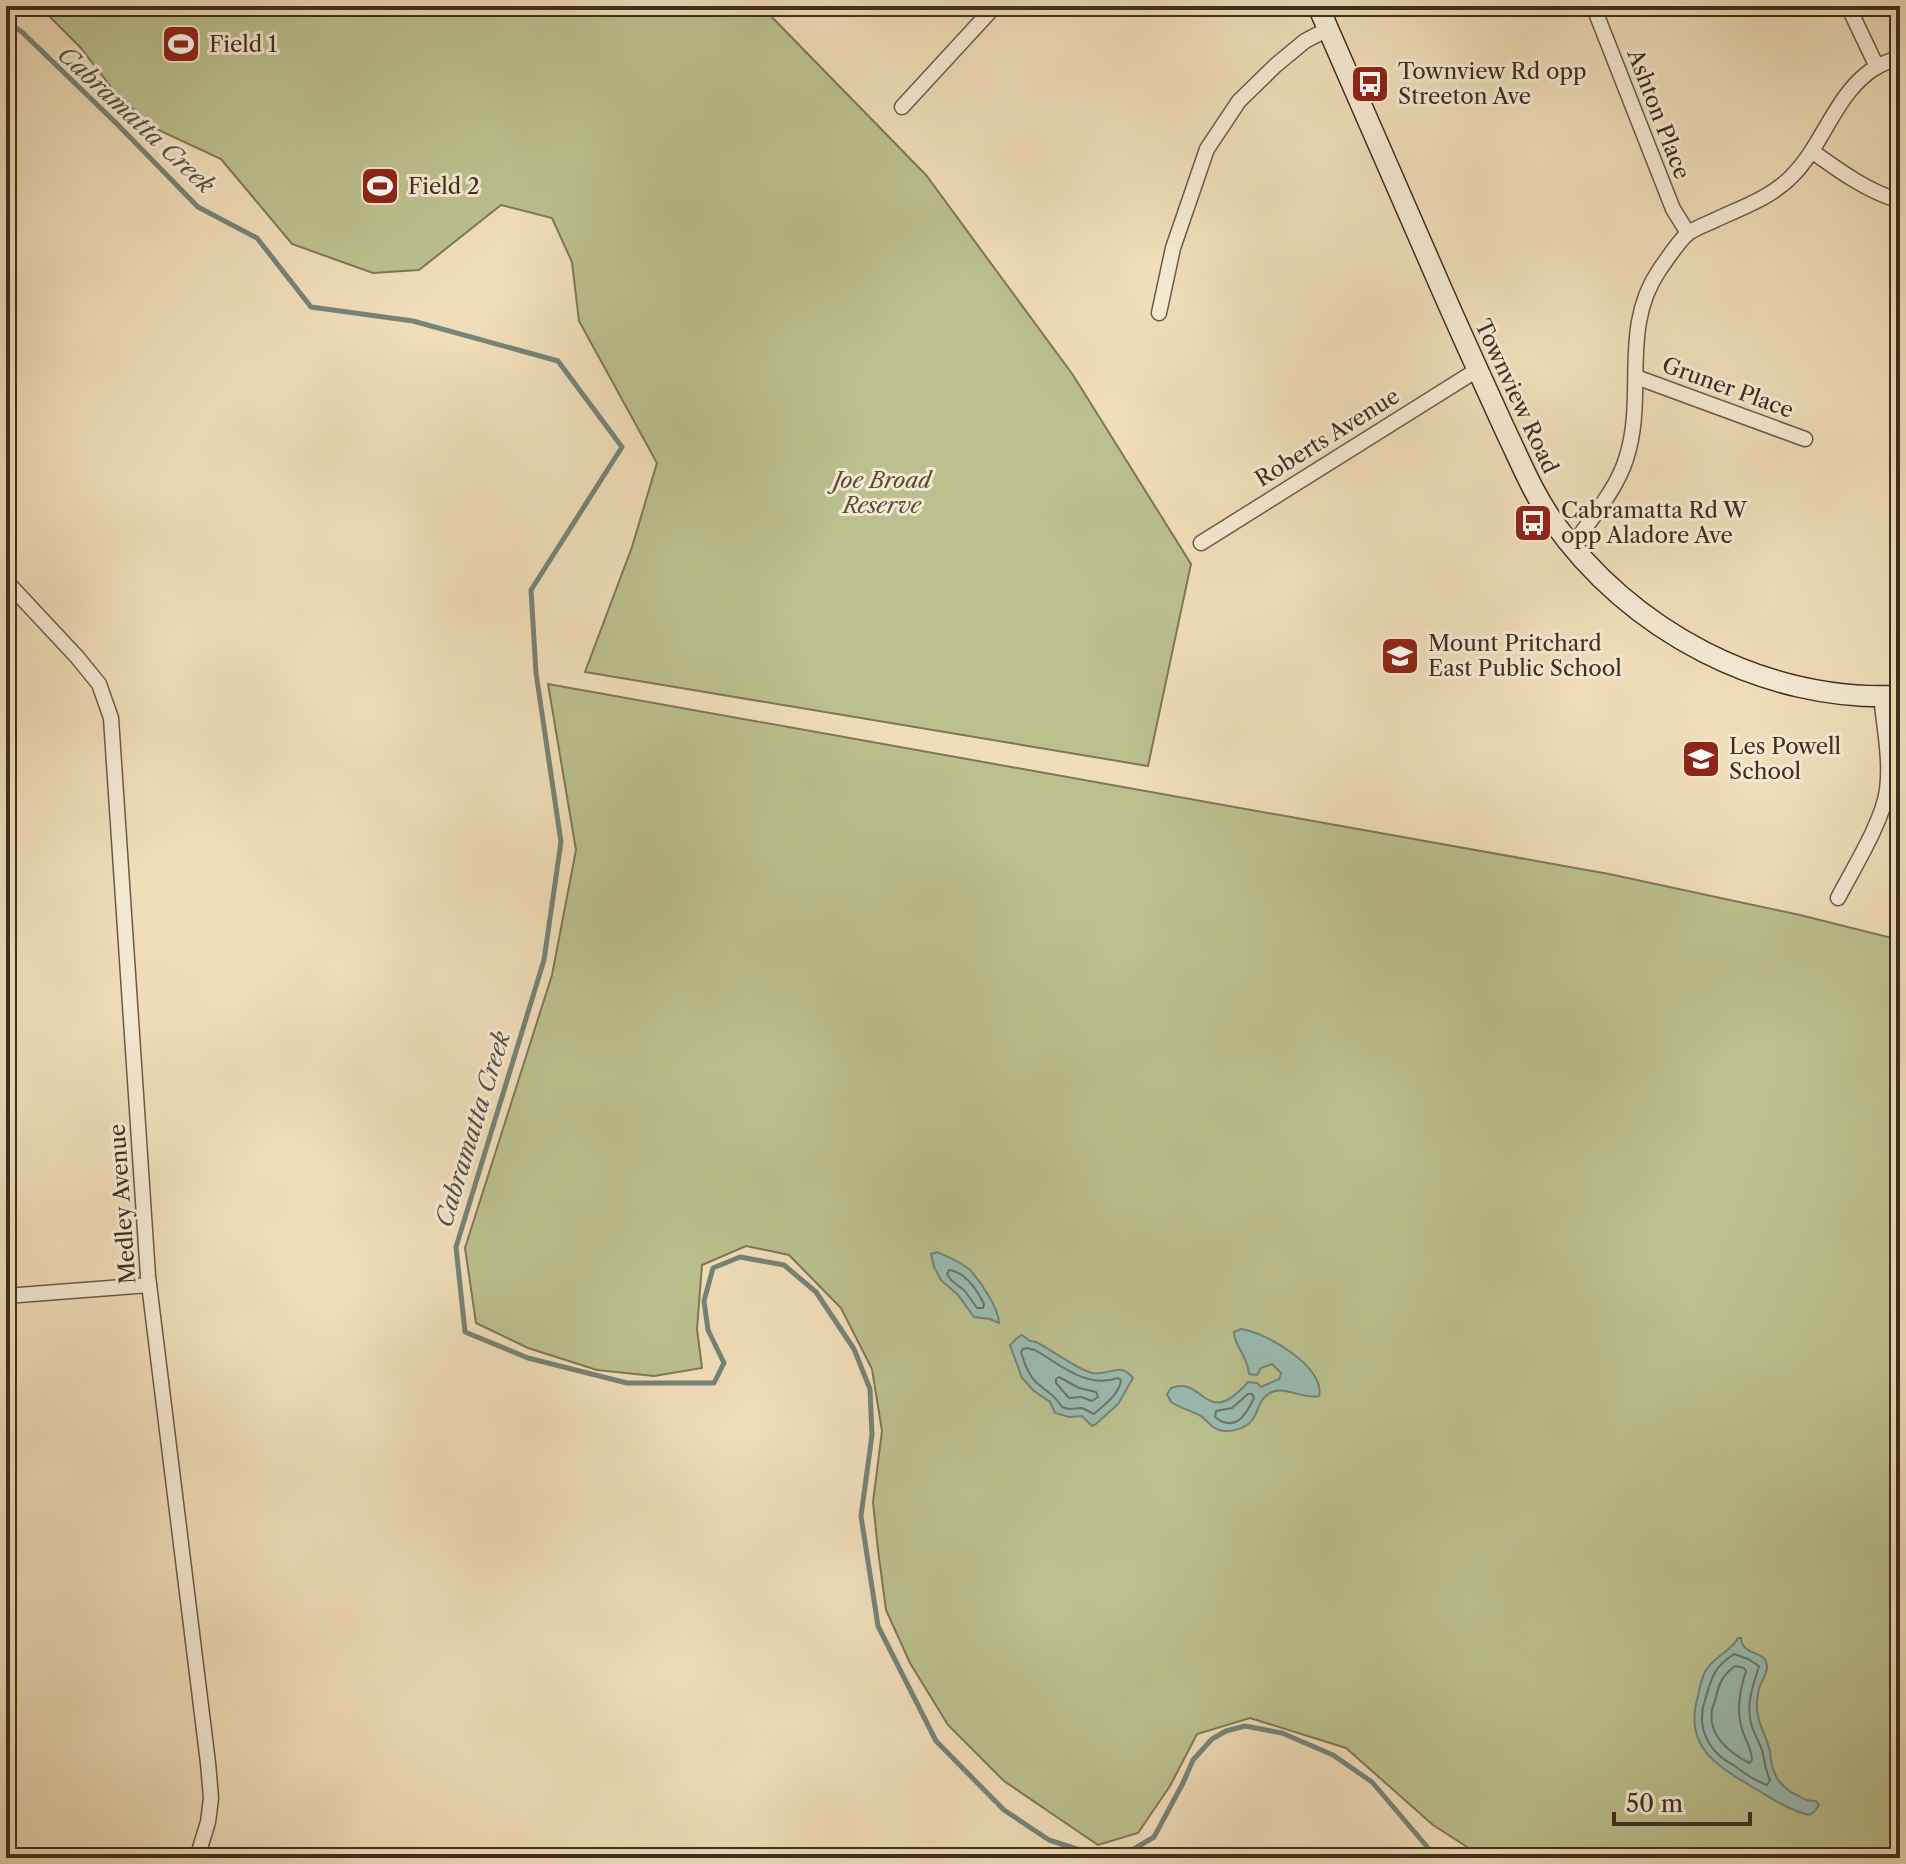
<svg xmlns="http://www.w3.org/2000/svg" width="1906" height="1864" viewBox="0 0 1906 1864" font-family="'Libre Caslon Text',serif">
<style>
.green{fill:#bbc08e;stroke:#7e7757;stroke-width:2}
.water{fill:#9abbb1;stroke:#768377;stroke-width:2}
.lines{fill:none;stroke-linecap:round;stroke-linejoin:round}
.shore{stroke:#6d7468;stroke-width:2}
.stream{stroke:#768377;stroke-width:5}
.street-casing{stroke:#6c5a46;stroke-width:17}
.secondary-casing{stroke:#402e20;stroke-width:23}
.street{stroke:#f5e9d2;stroke-width:14}
.secondary{stroke:#f5e9d2;stroke-width:20}
.labels{text-anchor:middle;stroke-width:6;stroke-linejoin:round;paint-order:stroke}
.poi-label{font-size:22px;fill:#402e20;stroke:#f5e9d2;text-anchor:start}
.street-label{font-size:22px;fill:#402e20;stroke:#f5e9d2}
.park-label{font-size:22px;font-style:italic;fill:#594b36;stroke:#f5e9d2}
.water-label{font-size:24px;font-style:italic;fill:#565144;stroke:#f5e9d2}
</style>
<rect width="100%" height="100%" fill="#f0ddb9"/>
<filter id="stains"><feTurbulence type="fractalNoise" baseFrequency=".0025" numOctaves="4"/><feColorMatrix values="0 0 0 0 .2 0 0 0 0 .09 0 0 0 0 .02 0 0 0 .5 -.17"/></filter>
<radialGradient id="worn" r=".72"><stop offset=".6" stop-color="#630" stop-opacity="0"/><stop offset="1" stop-color="#630" stop-opacity=".3"/></radialGradient>
<g class="green">
<path d="M39 6H761L926 175 1073 375 1191 564 1148 766 585 672 632 547 657 463 579 321 572 262 552 218 501 205 419 270 373 273 292 244 221 159 150 126 111 87 80 47Z"/>
<path d="M548 684 1609 874 1800 915 1900 940V1858H1636L1628 1852 1560 1854 1475 1852 1433 1825 1346 1748 1250 1718 1197 1734 1170 1786 1138 1833 1098 1845 1004 1781 948 1725 910 1663 886 1610 878 1550 873 1502 882 1431 872 1369 841 1308 789 1255 746 1246 702 1265 697 1329 702 1368 654 1376 597 1370 528 1348 476 1323 465 1248 552 975 576 850Z"/>
</g>
<g class="water">
<path d="M937 1252C948 1257 964 1263 972 1272 982 1284 999 1309 999 1323L990 1319 974 1317 958 1295 941 1280 934 1267 931 1254Z"/>
<path d="M1241 1329C1265 1332 1326 1367 1319 1396 1303 1400 1285 1385 1270 1393 1259 1399 1259 1410 1253 1419 1246 1430 1224 1435 1213 1427 1208 1423 1205 1418 1199 1415 1190 1410 1180 1408 1171 1402L1167 1394 1171 1388C1205 1375 1205 1431 1248 1382L1257 1383 1261 1387 1279 1379 1281 1373 1272 1364 1261 1368 1257 1375 1249 1374C1248 1356 1233 1344 1234 1332Z"/>
<path d="M1022 1335 1030 1341 1036 1342C1052 1350 1076 1369 1092 1373 1110 1376 1120 1361 1133 1378L1118 1404 1096 1424 1092 1426 1082 1416 1069 1417 1055 1413 1050 1402 1034 1391 1022 1378 1010 1345 1017 1338Z"/>
<path d="M1738 1638H1741C1743 1658 1767 1649 1767 1667 1767 1673 1763 1679 1761 1684 1758 1689 1758 1696 1757 1701 1755 1719 1765 1732 1769 1748 1772 1755 1769 1752 1771 1760 1774 1779 1783 1789 1799 1796 1805 1800 1808 1801 1816 1801L1819 1805 1814 1812 1809 1815C1788 1810 1773 1799 1754 1788 1716 1765 1683 1747 1698 1696 1700 1687 1701 1679 1705 1672 1712 1657 1732 1651 1738 1638Z"/>
</g>
<g class="lines">
<g class="shore">
<path d="M949 1270C965 1272 977 1290 984 1304L983 1308H977L965 1291 951 1280 947 1274Z"/>
<path d="M1027 1348 1035 1350C1061 1365 1086 1389 1118 1378L1121 1380C1119 1395 1105 1404 1094 1414L1082 1408 1069 1409 1062 1407C1054 1394 1048 1393 1037 1383 1028 1375 1025 1364 1021 1352L1023 1349Z"/>
<path d="M1059 1377 1079 1388 1096 1392 1098 1397 1092 1401 1081 1397 1069 1398 1056 1383V1379Z"/>
<path d="M1248 1394H1252L1254 1398C1246 1415 1235 1433 1215 1417L1216 1411 1232 1408Z"/>
<path d="M1734 1654 1748 1659 1759 1666C1753 1686 1745 1705 1752 1727 1755 1735 1759 1742 1762 1750 1765 1761 1765 1770 1770 1780L1767 1785C1756 1781 1745 1774 1735 1766 1730 1763 1724 1760 1720 1756 1703 1741 1698 1721 1705 1700 1712 1677 1713 1668 1734 1654Z"/>
<path d="M1735 1666 1744 1668 1746 1671C1740 1690 1736 1709 1742 1729 1745 1740 1752 1749 1752 1760L1749 1763C1729 1752 1708 1736 1712 1710 1713 1705 1715 1702 1716 1697 1719 1683 1723 1675 1735 1666Z"/>
</g>
<path class="stream" d="M6 21 22 32 116 123 198 207 257 238 311 307 413 321 558 361 622 447 531 590 536 673 561 842 544 960 456 1247 465 1332 528 1358 627 1383H714L724 1363 708 1330 704 1301 713 1268 740 1257 784 1265 816 1292 854 1349 870 1389 872 1435 861 1516 878 1626 936 1741 1004 1810 1049 1840 1102 1857 1129 1852 1154 1837 1183 1783 1193 1760 1212 1739 1226 1731 1245 1726 1282 1733 1333 1755 1372 1782 1429 1849 1449 1858"/>
<g class="street-casing">
<g id="street">
<path d="M1848 6 1877 67"/>
<path d="M1594 8 1673 209 1688 233"/>
<path d="M902 107 995 6"/>
<path d="M1813 152C1841 172 1867 191 1900 201"/>
<path d="M1159 313 1173 248 1207 149 1239 101 1276 65 1305 41 1328 29"/>
<path d="M1636 377 1805 439"/>
<path d="M1201 543 1477 370"/>
<path d="M1572 547C1590 519 1616 491 1626 459 1647 396 1619 328 1660 269 1668 258 1676 245 1686 235 1693 229 1704 225 1713 221 1740 208 1771 198 1792 176 1825 143 1836 90 1878 66 1884 63 1893 60 1900 57"/>
<path d="M6 581 77 657 99 684 111 718 148 1276 208 1763 211 1798 208 1822 197 1858"/>
<path d="M1838 898C1853 869 1883 821 1887 790 1891 759 1884 727 1881 696"/>
<path d="M6 1296 149 1285"/>
</g>
</g>
<g class="secondary-casing">
<path id="secondary" d="M1318 6C1359 101 1401 195 1442 290 1463 338 1485 386 1507 434 1521 463 1533 493 1552 520 1629 631 1764 702 1900 696"/>
</g>
<use href="#street" class="street"/>
<use href="#secondary" class="secondary"/>
</g>
<defs>
<g id="stadium-square" transform="scale(2)"><rect x="-9" y="-9" width="18" height="18" rx="4" fill="#8f2418" stroke="#f5e9d2"/><path d="M0-5a6.5 5 0 1 0 0 10a6.5 5 0 1 0 0-10ZM-3.5-1.8h7v3.6h-7Z" fill="#fff"/></g>
<g id="bus-square" transform="scale(2)"><rect x="-9" y="-9" width="18" height="18" rx="4" fill="#8f2418" stroke="#f5e9d2"/><path d="M-5-6H5V4H4V6H2V4H-2V6H-4V4H-5ZM-3.5-4V0h7V-4ZM-3.5 1.2v1.5H-2V1.2ZM2 1.2v1.5H3.5V1.2Z" fill="#fff"/></g>
<g id="school-square" transform="scale(2)"><rect x="-9" y="-9" width="18" height="18" rx="4" fill="#8f2418" stroke="#f5e9d2"/><path d="M0-5L7-2L0 1L-7-2ZM-4 1L0 2.5L4 1V4Q0 6-4 4Z" fill="#fff"/></g>
</defs>
<g fill-rule="evenodd">
<use href="#stadium-square" x="181" y="44"/>
<use href="#bus-square" x="1370" y="84"/>
<use href="#stadium-square" x="380" y="186"/>
<use href="#bus-square" x="1533" y="523"/>
<use href="#school-square" x="1400" y="656"/>
<use href="#school-square" x="1701" y="759"/>
</g>
<g class="labels">
<g class="poi-label">
<text x="209" y="52">Field 1</text>
<text x="1398" y="79">Townview Rd opp<tspan x="1398" dy="25">Streeton Ave</tspan></text>
<text x="408" y="194">Field 2</text>
<text x="1561" y="518">Cabramatta Rd W<tspan x="1561" dy="25">opp Aladore Ave</tspan></text>
<text x="1428" y="651">Mount Pritchard<tspan x="1428" dy="25">East Public School</tspan></text>
<text x="1729" y="754">Les Powell<tspan x="1729" dy="25">School</tspan></text>
</g>
<g class="street-label">
<text transform="translate(1659 114) rotate(69)" y="8">Ashton Place</text>
<text transform="translate(1728 387) rotate(20)" y="8">Gruner Place</text>
<text transform="translate(1517 396) rotate(65)" y="8">Townview Road</text>
<text transform="translate(1327 437) rotate(-32)" y="8">Roberts Avenue</text>
<text transform="translate(122 1204) rotate(-94)" y="8">Medley Avenue</text>
</g>
<g class="park-label">
<text x="882" y="488">Joe Broad<tspan x="882" dy="25">Reserve</tspan></text>
</g>
<g class="water-label">
<text transform="translate(136 120) rotate(43)" y="8">Cabramatta Creek</text>
<text transform="translate(473 1129) rotate(-73)" y="8">Cabramatta Creek</text>
</g>
</g>
<rect width="1906" height="1864" fill="none" stroke="#f0ddb9" stroke-width="32"/>
<rect x="8" y="8" width="1890" height="1848" fill="none" stroke="#402e20" stroke-width="4"/>
<rect x="16" y="16" width="1874" height="1832" fill="none" stroke="#402e20" stroke-width="2"/>
<path d="M1614 1812v12h136v-12" fill="none" stroke="#402e20" stroke-width="4"/>
<text x="1626" y="1812" font-size="24" fill="#402e20" stroke="#f5e9d2" stroke-width="6" paint-order="stroke">50 m</text>
<rect width="100%" height="100%" filter="url(#stains)"/>
<rect width="100%" height="100%" fill="url(#worn)"/>
</svg>
